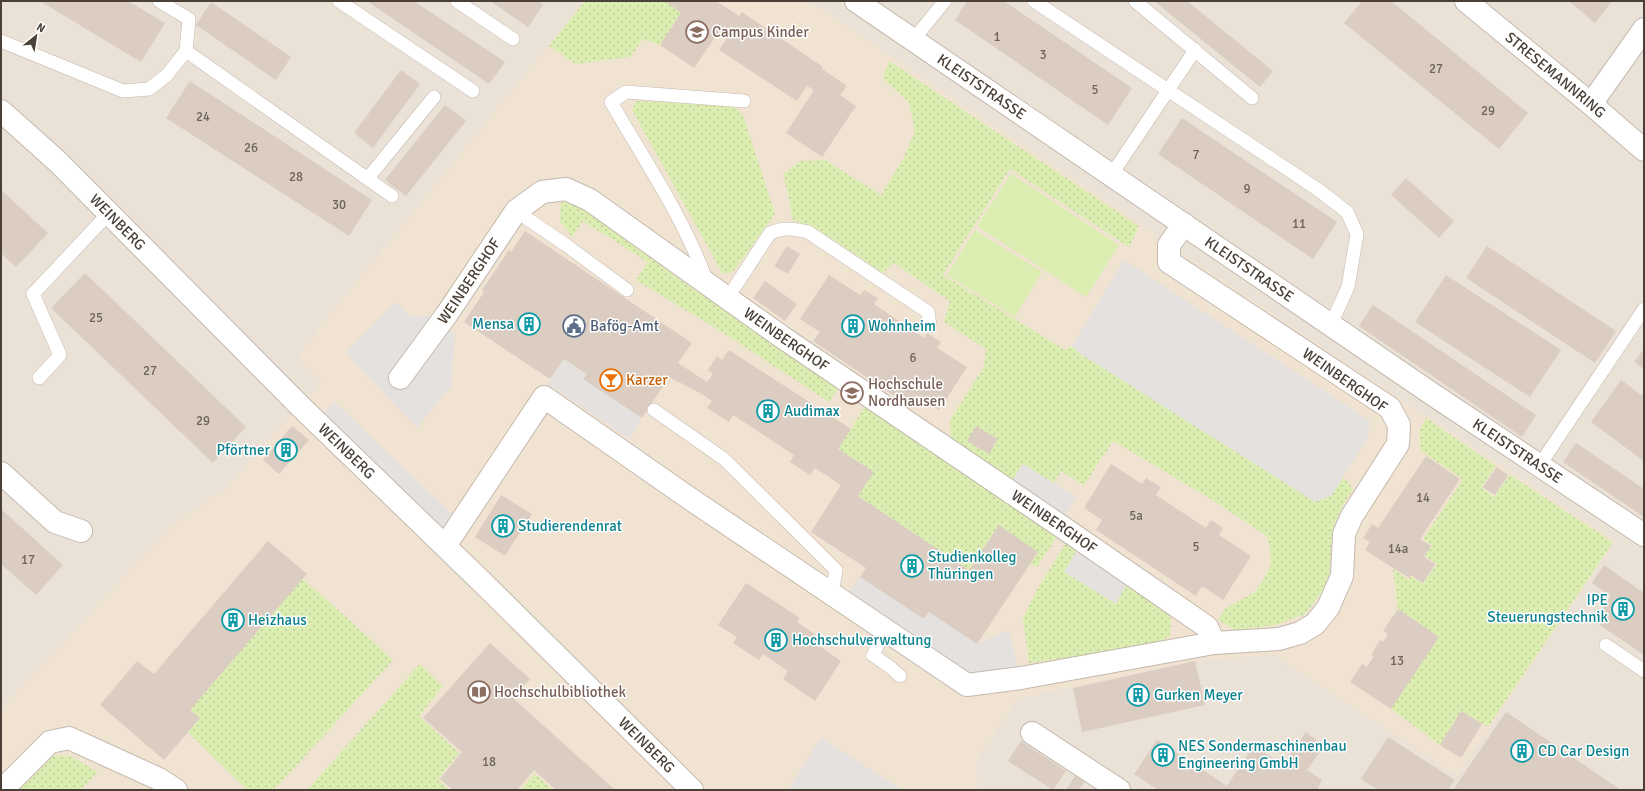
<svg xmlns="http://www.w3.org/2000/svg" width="1645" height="791" viewBox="0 0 1645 791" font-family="Signika,sans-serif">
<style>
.residential{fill:#eae1d7}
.education{fill:#f0e3d2}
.grass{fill:url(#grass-dots)}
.pitch{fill:#dbedb0}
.parking{fill:#e4e1de}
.building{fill:#dbcdc1}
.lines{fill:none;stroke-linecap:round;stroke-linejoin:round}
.service-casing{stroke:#c5b9ae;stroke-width:14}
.minor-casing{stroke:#c5b9ae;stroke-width:24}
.service{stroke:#fff;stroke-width:13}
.minor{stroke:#fff;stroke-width:22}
.labels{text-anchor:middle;stroke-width:3;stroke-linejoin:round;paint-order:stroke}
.number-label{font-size:13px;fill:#6e635a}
.education-label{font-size:15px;fill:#785e54;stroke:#fff;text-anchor:start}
.street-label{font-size:15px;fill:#4a4037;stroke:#fff}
.culture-label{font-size:15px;fill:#0d838f;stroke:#fff;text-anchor:start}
.service-label{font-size:15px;fill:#4e5e75;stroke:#fff;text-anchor:start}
.food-label{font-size:15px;fill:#c56008;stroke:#fff;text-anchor:start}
</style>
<defs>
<pattern id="grass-dots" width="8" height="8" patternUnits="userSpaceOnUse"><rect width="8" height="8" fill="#dbedb0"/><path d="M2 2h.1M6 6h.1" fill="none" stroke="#bdcc98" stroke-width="1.8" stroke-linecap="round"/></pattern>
</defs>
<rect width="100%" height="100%" fill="#f6f0e9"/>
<rect class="residential" x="1" y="1" width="1643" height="789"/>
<path class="education" d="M584 1H810L1144 226 1169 245 1616 541 1457 776 1274 655 1195 661 1030 696 1019 699 1007 715 990 740 976 765 979 790H1V709L172 525 225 488 321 382 298 358 322 324Z"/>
<g class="grass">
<path d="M585 1H666L681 13 660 45 643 39 630 57 576 64 549 46Z"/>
<path d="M889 61 1139 226 1129 247 1010 169 943 275 1065 350 1072 346 1079 353 1331 496 1343 478 1347 481 1353 490 1342 507 1333 529 1329 576 1321 593 1305 614 1276 625 1236 630 1218 620 1225 609 1255 592 1265 577 1271 564 1270 549 1267 536 1211 499 1113 441 1084 485 1061 471 1053 483 1023 464 1009 485 951 445 950 420 984 367 986 349 944 322 950 301 894 263 883 273 814 227 792 220 790 202 783 174 801 161 825 160 881 195 903 159 915 131 909 103 883 78Z"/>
<path d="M636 101 725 105 734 107 743 115 775 214 733 272 723 274 632 110Z"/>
<path d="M572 201 686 284 839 387 829 402 719 330 636 280 648 262 583 221 572 237 560 221 561 202Z"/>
<path d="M865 406 1058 535 1037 567 1030 564 1038 552 999 525 969 570 858 496 873 472 838 449Z"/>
<path d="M1426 418 1496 466 1481 487 1494 497 1510 475 1613 542 1488 727 1461 711 1440 745 1391 709 1439 637 1398 609 1393 569 1409 580 1411 576 1423 584 1437 564 1425 556 1432 545 1423 539 1463 479 1421 451 1419 432Z"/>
<path d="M1067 541 1078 549 1064 572 1128 582 1165 607 1171 620 1170 636 1153 645 1029 663 1023 618 1037 590Z"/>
<path d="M302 579 326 599 393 660 274 790H247L188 732 200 718 190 710Z"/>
<path d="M420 664 443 686 419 716 459 753 438 779 449 790H307Z"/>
<path d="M60 755 72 757 98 772 80 790H24L18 785 47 758Z"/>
<path d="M535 774 553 790H520Z"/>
</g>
<g class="pitch">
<path d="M1011 174 1119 245 1086 297 977 226Z"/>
<path d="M975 230 1042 272 1015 317 947 275Z"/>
</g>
<g class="parking">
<path d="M1124 260 1370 421 1367 439 1331 496 1315 502 1079 353 1072 346Z"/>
<path d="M395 302 411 317 431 316 455 335 451 386 417 428 346 353Z"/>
<path d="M564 359 587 374 584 379 642 418 629 439 548 384Z"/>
<path d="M334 402 453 515 440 529 321 415Z"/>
<path d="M1023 464 1076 497 1063 519 1009 485Z"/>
<path d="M1078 549 1128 582 1116 604 1064 572Z"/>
<path d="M860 577 924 619 929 612 977 644 1009 630 1021 678 969 680 846 597Z"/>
<path d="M821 738 903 790H788Z"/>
</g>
<g class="building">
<path d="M40 1H128L165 23 141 62Z"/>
<path d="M367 1H414L505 62 489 84Z"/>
<path d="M490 1H538L543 5 528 27Z"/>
<path d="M665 1H716L739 16 742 12 823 67 822 69 847 86 840 95 856 106 822 157 786 133 814 90 807 86 797 101 719 50 732 31 723 26 694 68 660 45 681 13Z"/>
<path d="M967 1H1004L1132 88 1108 125 955 20Z"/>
<path d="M1154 1H1187L1273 71 1260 87Z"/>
<path d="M1362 1H1391L1528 113 1499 149 1344 23Z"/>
<path d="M1569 1H1612L1595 23Z"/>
<path d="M211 2 291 57 276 80 196 25Z"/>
<path d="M401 70 420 84 373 148 354 133Z"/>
<path d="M190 81 372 200 349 236 166 118Z"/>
<path d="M445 105 466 121 406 196 385 180Z"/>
<path d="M1182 118 1337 222 1313 259 1158 154Z"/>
<path d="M1406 178 1454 221 1439 238 1391 195Z"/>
<path d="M1 190 48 233 16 267 1 253Z"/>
<path d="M525 231 692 343 678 363 707 382 713 374 708 370 717 356 722 360 729 350 851 429 838 449 874 472 858 496 969 570 999 525 1038 552 977 644 929 612 924 619 860 577 866 568 811 532 841 485 815 468 810 475 790 462 794 455 733 415 729 422 707 408 712 401 700 393 669 377 642 418 583 379 587 374 564 359 550 379 464 322 484 292 482 290 509 250 511 252Z"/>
<path d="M787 246 800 254 788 274 774 266Z"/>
<path d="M1487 246 1616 331 1595 363 1466 278Z"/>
<path d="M85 273 246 427 213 463 51 308Z"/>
<path d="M829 275 860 295 864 290 878 298 874 304 924 338 927 333 941 342 937 348 967 367 939 410 916 395 909 406 813 341 820 332 800 319Z"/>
<path d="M1446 275 1561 350 1530 397 1415 322Z"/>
<path d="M765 281 797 304 785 321 753 298Z"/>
<path d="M1373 305 1536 415 1522 437 1359 326Z"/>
<path d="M1644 349V369L1634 362Z"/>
<path d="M1621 380 1644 397V461L1591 422Z"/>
<path d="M292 426 309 440 279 474 263 460Z"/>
<path d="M976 426 998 439 989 454 967 441Z"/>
<path d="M1576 443 1644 489V517L1563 462Z"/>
<path d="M1426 456 1460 479 1420 539 1431 546 1424 557 1435 564 1423 583 1411 575 1409 578 1365 550 1370 542 1363 538 1372 524 1378 528Z"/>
<path d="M1111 464 1142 484 1146 478 1161 487 1156 495 1206 528 1211 520 1223 528 1219 535 1251 556 1223 600 1202 586 1196 596 1096 530 1102 520 1084 508Z"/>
<path d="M1497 467 1508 475 1495 495 1483 487Z"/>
<path d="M501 495 532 514 505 556 475 537Z"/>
<path d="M1 509 63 565 36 595 1 564Z"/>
<path d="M268 541 307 574 190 710 200 718 164 760 100 705 137 661 154 674Z"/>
<path d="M1604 565 1644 593V655L1594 621 1611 596 1592 583Z"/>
<path d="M746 583 800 618 797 622 819 637 815 643 841 661 815 701 783 679 788 671 763 654 759 660 733 643 737 637 718 625Z"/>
<path d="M1398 609 1439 637 1391 709 1350 682 1362 664 1367 667 1374 656 1371 655 1380 640 1383 642 1388 634 1383 631Z"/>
<path d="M490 643 530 679 513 698 615 790H556L534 770 517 790H453L440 779 462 752 423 718Z"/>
<path d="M1195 661 1205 705 1082 732 1073 688Z"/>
<path d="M1461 711 1482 724 1461 758 1440 745Z"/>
<path d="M1506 712 1621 790H1453Z"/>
<path d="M1306 732 1324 746 1307 770 1322 780 1318 788 1320 790H1158L1134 774 1157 740 1227 786 1254 745 1283 765Z"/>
<path d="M1388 737 1455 780 1448 790H1378L1361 779Z"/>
<path d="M1021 741 1066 771 1053 790 1008 761Z"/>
<path d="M1075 776 1084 782 1079 790H1066Z"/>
</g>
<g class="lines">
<g class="service-casing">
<g id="service">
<path d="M159 1 189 19 186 51"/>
<path d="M339 1 473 91"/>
<path d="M457 1 513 39"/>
<path d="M1034 1 1320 191 1347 212 1357 234 1348 287 1331 324"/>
<path d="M1135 1 1252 98"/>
<path d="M913 40 945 1"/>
<path d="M1 41 123 91 149 89 167 75 186 51 392 196"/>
<path d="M1112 174 1195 50"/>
<path d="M368 178 434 97"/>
<path d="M516 211 566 245 627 290"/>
<path d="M707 282C684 218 645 161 611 102L626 92 744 101"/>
<path d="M727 299 770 233C785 227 792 229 808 232L928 312 930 326"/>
<path d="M39 378 60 355 33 294 109 213"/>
<path d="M654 410 724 459 836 570 832 594"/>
<path d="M1539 466 1644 309"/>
<path d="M885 630 873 655 890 667 900 676"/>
<path d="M1606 645 1644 671"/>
</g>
</g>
<g class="minor-casing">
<g id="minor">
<path id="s1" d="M856 1 1435 396 1644 535"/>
<path id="s2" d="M1466 1 1591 104 1644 150"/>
<path d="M1591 104 1644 29"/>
<path id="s3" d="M1 111 58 162 299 405 482 582 692 790"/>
<path id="s4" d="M400 378 447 314 516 211 542 192 566 189 590 200 782 337 1068 531 1207 627 1214 643"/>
<path d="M1 473 55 522 81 531"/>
<path d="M445 546 544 397 689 498 967 685 1021 678 1214 643 1279 639 1300 633 1315 624 1328 608 1342 576 1344 534 1352 516 1398 444 1399 425 1390 408 1169 262V245L1184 224"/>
<path d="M1032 733 1119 790"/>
<path d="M2 790 50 742 69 738 159 779 176 790"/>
</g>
</g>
<use href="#service" class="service"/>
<use href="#minor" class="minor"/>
</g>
<defs>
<g id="school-ring" transform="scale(1.15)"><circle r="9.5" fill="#fff" stroke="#8d6e63" stroke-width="1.5"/><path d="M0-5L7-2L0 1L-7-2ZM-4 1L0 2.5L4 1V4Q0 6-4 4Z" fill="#8d6e63"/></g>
<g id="building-ring" transform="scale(1.15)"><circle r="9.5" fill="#fff" stroke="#0f9aa8" stroke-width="1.5"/><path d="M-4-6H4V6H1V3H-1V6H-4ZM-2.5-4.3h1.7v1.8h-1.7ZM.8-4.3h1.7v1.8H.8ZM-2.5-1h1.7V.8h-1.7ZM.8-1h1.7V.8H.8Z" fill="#0f9aa8"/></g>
<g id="civic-ring" transform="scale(1.15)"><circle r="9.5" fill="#fff" stroke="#5c6f8a" stroke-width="1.5"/><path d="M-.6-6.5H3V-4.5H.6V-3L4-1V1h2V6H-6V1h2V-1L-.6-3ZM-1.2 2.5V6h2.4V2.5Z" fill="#5c6f8a"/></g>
<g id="bar-ring" transform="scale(1.15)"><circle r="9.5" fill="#fff" stroke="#e8710a" stroke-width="1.5"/><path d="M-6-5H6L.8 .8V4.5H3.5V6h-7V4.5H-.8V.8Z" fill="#e8710a"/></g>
<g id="university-ring" transform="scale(1.15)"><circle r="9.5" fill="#fff" stroke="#8d6e63" stroke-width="1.5"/><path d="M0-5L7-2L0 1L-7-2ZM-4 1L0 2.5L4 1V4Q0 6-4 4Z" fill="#8d6e63"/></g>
<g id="library-ring" transform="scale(1.15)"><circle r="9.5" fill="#fff" stroke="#8d6e63" stroke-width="1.5"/><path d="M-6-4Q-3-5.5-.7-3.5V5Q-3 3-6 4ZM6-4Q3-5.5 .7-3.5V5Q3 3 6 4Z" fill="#8d6e63"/></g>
</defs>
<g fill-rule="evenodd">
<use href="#school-ring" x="697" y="32"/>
<use href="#building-ring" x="529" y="324"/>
<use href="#civic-ring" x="574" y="326"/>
<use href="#building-ring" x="853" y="326"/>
<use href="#bar-ring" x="611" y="380"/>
<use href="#university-ring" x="852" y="393"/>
<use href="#building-ring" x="768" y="411"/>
<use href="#building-ring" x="286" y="450"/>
<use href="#building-ring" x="503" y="526"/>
<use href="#building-ring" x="912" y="566"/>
<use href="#building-ring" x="1623" y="609"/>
<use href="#building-ring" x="233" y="620"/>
<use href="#building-ring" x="776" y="640"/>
<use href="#library-ring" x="479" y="692"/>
<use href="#building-ring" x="1138" y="695"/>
<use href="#building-ring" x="1522" y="751"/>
<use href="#building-ring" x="1163" y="755"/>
</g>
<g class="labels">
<g class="number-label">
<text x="997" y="41">1</text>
<text x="1043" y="59">3</text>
<text x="1436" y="73">27</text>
<text x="1095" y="94">5</text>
<text x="1488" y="115">29</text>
<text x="203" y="121">24</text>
<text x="251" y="152">26</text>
<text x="1196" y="159">7</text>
<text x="296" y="181">28</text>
<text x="1247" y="193">9</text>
<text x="339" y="209">30</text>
<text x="1299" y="228">11</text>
<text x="96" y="322">25</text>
<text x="913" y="362">6</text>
<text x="150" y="375">27</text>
<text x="203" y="425">29</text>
<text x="1423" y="502">14</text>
<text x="1136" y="520">5a</text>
<text x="1196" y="551">5</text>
<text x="1398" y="553">14a</text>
<text x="28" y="564">17</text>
<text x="1397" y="665">13</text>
<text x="489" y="766">18</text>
</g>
<g class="education-label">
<text x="712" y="37">Campus Kinder</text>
<text x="868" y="389">Hochschule<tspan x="868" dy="17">Nordhausen</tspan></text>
<text x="494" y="697">Hochschulbibliothek</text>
</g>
<g class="street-label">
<text dy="5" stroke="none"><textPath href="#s2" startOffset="116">STRESEMANNRING</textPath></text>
<text dy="5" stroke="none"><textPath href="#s1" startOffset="152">KLEISTSTRASSE</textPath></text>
<text dy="5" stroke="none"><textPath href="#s3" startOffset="161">WEINBERG</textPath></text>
<text dy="5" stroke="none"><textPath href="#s1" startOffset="476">KLEISTSTRASSE</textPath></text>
<text dy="5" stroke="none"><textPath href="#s4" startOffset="119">WEINBERGHOF</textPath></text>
<text dy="5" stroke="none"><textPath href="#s4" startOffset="527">WEINBERGHOF</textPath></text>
<text transform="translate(1345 380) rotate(35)" y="5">WEINBERGHOF</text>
<text dy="5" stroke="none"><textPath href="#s3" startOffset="485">WEINBERG</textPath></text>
<text dy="5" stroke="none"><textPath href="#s1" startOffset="800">KLEISTSTRASSE</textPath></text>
<text dy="5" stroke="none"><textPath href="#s4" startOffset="851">WEINBERGHOF</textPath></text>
<text dy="5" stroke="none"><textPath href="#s3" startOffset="905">WEINBERG</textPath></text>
</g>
<g class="culture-label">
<text x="514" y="329" text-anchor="end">Mensa</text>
<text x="868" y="331">Wohnheim</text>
<text x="784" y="416">Audimax</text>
<text x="270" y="455" text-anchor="end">Pförtner</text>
<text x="518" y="531">Studierendenrat</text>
<text x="928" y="562">Studienkolleg<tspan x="928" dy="17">Thüringen</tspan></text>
<text x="1608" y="605" text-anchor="end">IPE<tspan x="1608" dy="17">Steuerungstechnik</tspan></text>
<text x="248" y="625">Heizhaus</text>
<text x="792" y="645">Hochschulverwaltung</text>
<text x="1154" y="700">Gurken Meyer</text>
<text x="1178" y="751">NES Sondermaschinenbau<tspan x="1178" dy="17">Engineering GmbH</tspan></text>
<text x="1538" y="756">CD Car Design</text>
</g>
<g class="service-label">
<text x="590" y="331">Bafög-Amt</text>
</g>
<g class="food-label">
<text x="626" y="385">Karzer</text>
</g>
</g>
<rect width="1645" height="791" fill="none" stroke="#4a4037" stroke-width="4"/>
<g transform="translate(36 36) rotate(30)" stroke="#ffffff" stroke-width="3" paint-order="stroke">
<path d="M0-3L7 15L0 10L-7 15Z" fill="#4a4037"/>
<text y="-6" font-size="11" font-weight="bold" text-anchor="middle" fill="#4a4037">N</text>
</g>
</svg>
